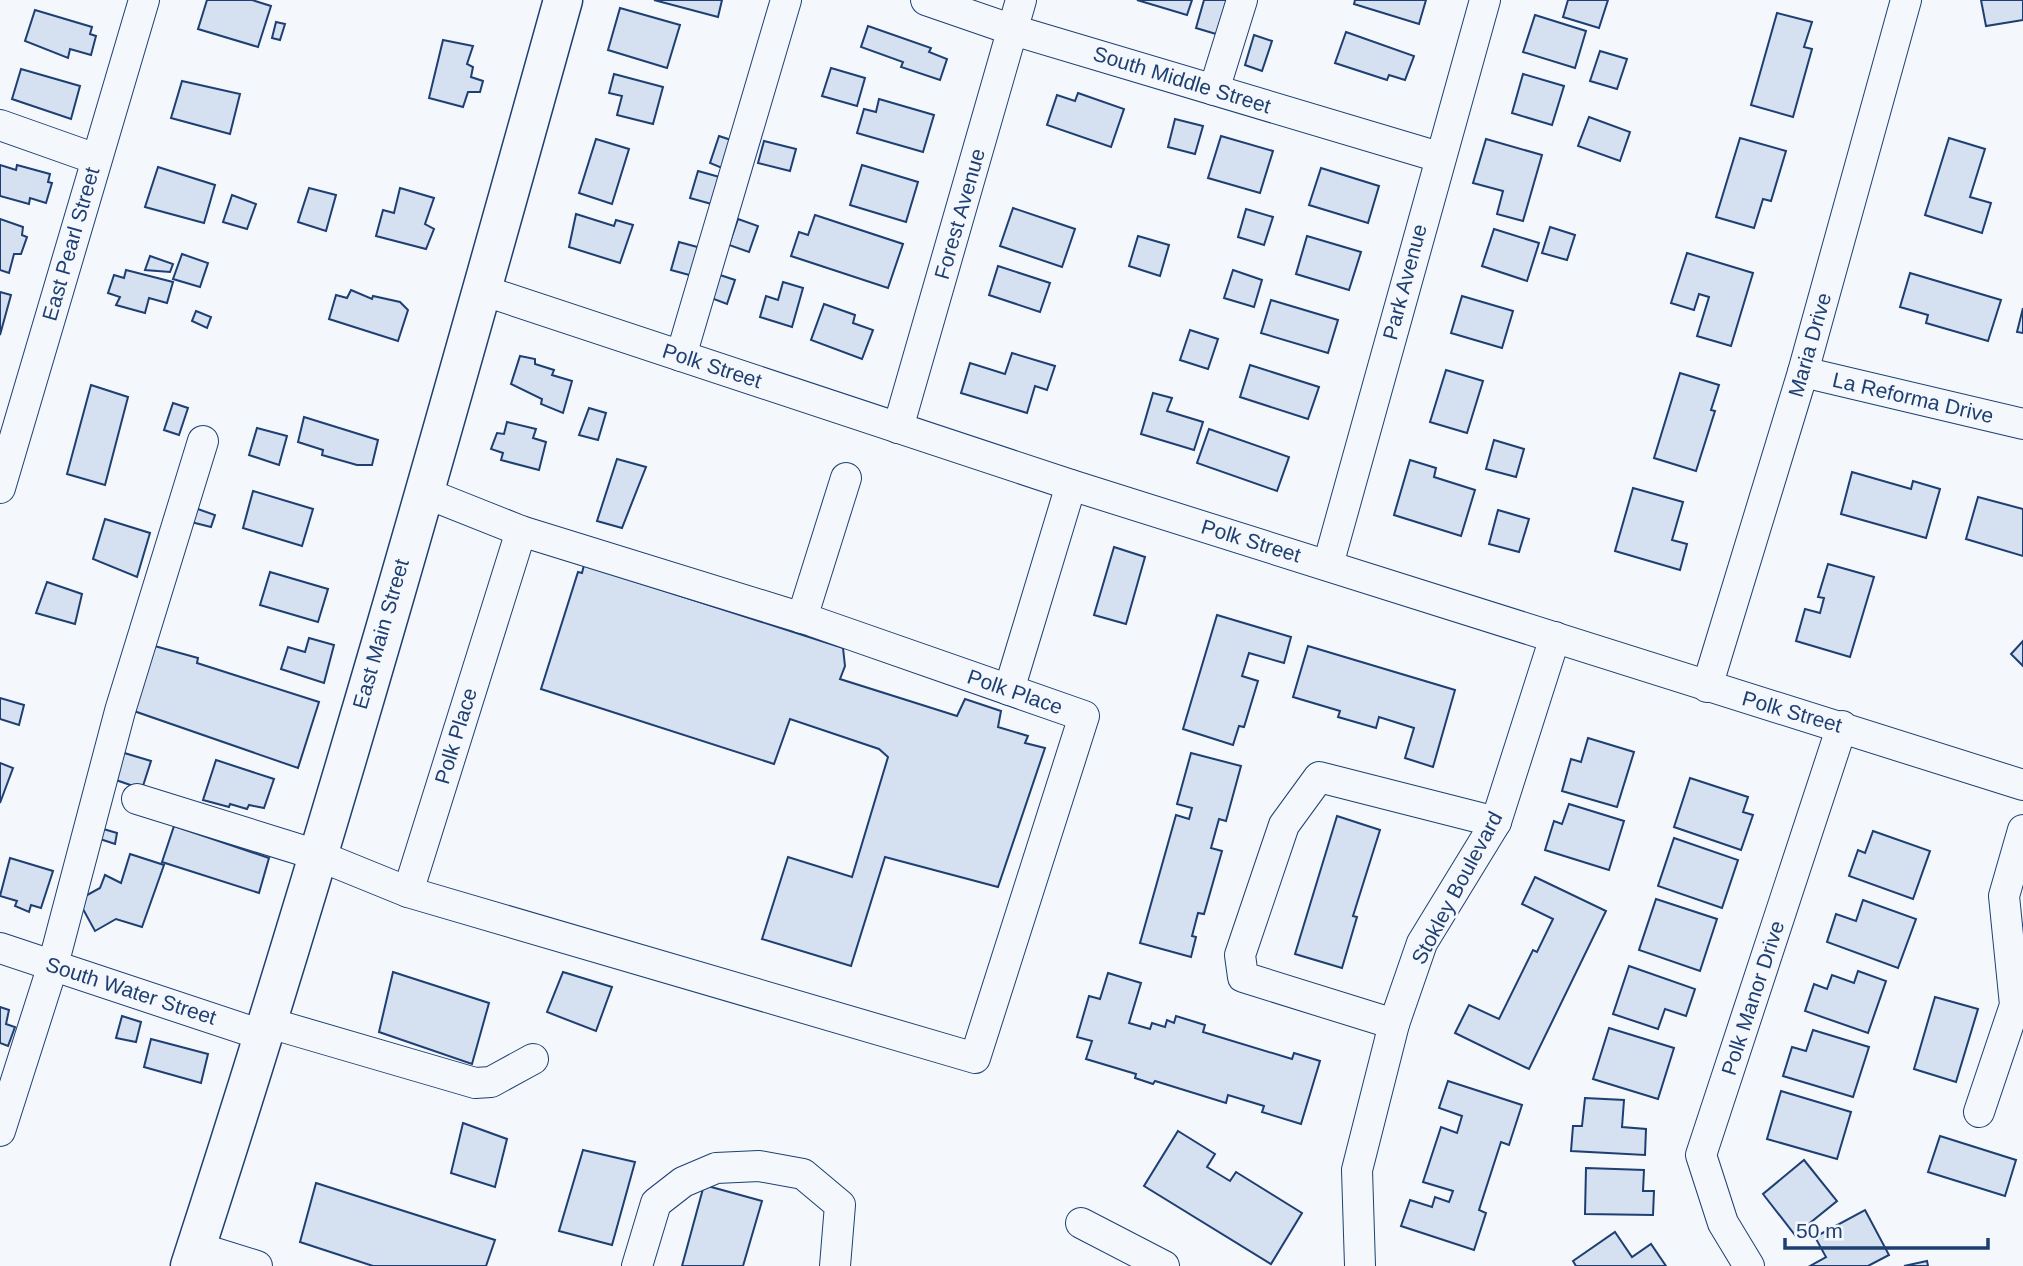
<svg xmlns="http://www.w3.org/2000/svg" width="2023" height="1266" viewBox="0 0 2023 1266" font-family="Helvetica,sans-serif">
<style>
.building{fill:#d5e0f0;stroke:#1d3f73;stroke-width:2}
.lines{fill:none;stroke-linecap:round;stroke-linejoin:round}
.minor-casing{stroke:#1d3f73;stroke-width:32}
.major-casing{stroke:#1d3f73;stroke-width:41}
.minor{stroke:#f4f7fb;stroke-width:30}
.major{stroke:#f4f7fb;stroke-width:38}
.labels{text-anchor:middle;stroke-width:5;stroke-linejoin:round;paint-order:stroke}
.street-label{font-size:21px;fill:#1d3f73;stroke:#f4f7fb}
</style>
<rect width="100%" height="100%" fill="#f4f7fb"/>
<g class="building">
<path d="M207 0H252L271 6 258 47 198 29Z"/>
<path d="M654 0H722L718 17Z"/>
<path d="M1137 0H1192L1187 15Z"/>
<path d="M1204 0H1237L1226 37 1196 28Z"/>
<path d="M1355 0H1426L1419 24 1354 4Z"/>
<path d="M1568 0H1608L1599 28 1563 17Z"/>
<path d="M1981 0H2023V20L1986 26Z"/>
<path d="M620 8 680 25 667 68 608 50Z"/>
<path d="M35 10 92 27 90 34 96 36 91 55 70 49 68 58 25 41Z"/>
<path d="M1777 13 1812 22 1804 47 1812 49 1793 117 1751 105Z"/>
<path d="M1535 15 1586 31 1575 68 1523 52Z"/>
<path d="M276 22 285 24 280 40 272 38Z"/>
<path d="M868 26 931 48 929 52 947 59 940 80 901 67 903 62 861 47Z"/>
<path d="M1346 32 1414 56 1405 80 1389 75 1387 80 1335 63Z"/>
<path d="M1254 35 1272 41 1262 71 1245 65Z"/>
<path d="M443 40 473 46 467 64 473 67 471 77 483 81 480 92H468L463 107 429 98Z"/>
<path d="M1600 51 1627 59 1617 89 1590 81Z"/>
<path d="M831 68 865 78 857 106 822 96Z"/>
<path d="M21 69 80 86 71 119 12 99Z"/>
<path d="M614 74 663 87 653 124 617 115 622 96 609 93Z"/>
<path d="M1523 74 1564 86 1552 125 1512 113Z"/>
<path d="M182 81 240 94 230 134 171 118Z"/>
<path d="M1078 93 1124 109 1111 147 1047 125 1057 95 1075 101Z"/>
<path d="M879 99 934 115 923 152 857 133 864 109 876 112Z"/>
<path d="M1589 117 1630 132 1620 161 1578 146Z"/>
<path d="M1175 119 1203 126 1195 154 1168 147Z"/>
<path d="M719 136 731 140 722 168 710 163Z"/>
<path d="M1221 136 1273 151 1260 193 1208 178Z"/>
<path d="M1740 138 1786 151 1771 201 1763 199 1754 228 1716 217Z"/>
<path d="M1949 138 1985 149 1970 197 1991 203 1982 233 1925 215Z"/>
<path d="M596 139 629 149 612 204 579 193Z"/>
<path d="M1486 139 1542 155 1523 221 1497 214 1503 191 1473 183Z"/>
<path d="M764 141 796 149 790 171 758 163Z"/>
<path d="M0 165 16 170 17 165 50 174 48 182 52 183 46 203 30 198 29 204 0 196Z"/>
<path d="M862 165 918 182 906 222 850 205Z"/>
<path d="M158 167 215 185 204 223 145 207Z"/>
<path d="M1321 168 1379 186 1368 223 1309 205Z"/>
<path d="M698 171 723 178 715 205 690 198Z"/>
<path d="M309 188 336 195 326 231 298 222Z"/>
<path d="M400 188 434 198 425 224 434 229 426 249 376 236 383 210 394 213Z"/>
<path d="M232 195 256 204 247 229 223 222Z"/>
<path d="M1013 208 1075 229 1062 267 1000 246Z"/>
<path d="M1246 209 1273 217 1264 245 1238 237Z"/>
<path d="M576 214 614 226 616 220 633 225 620 263 569 247Z"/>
<path d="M815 215 903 244 888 288 791 256 799 232 808 235Z"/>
<path d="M0 219 23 227 22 235 27 237 21 254H14L9 273 0 270Z"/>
<path d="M738 219 758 226 749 252 729 245Z"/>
<path d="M1550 227 1575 235 1567 260 1542 253Z"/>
<path d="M1494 229 1539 243 1527 281 1482 266Z"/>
<path d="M1138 236 1169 245 1160 276 1129 266Z"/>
<path d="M1307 236 1361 252 1349 290 1296 274Z"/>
<path d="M679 242 701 248 693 276 671 270Z"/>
<path d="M1687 253 1753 273 1731 346 1697 336 1709 297 1699 294 1694 310 1671 303Z"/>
<path d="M182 254 208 263 200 287 173 279Z"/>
<path d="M150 256 173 264 170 272 145 270Z"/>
<path d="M998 266 1050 283 1040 312 989 295Z"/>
<path d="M126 270 173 282 167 303 149 298 145 313 116 305 120 297 108 293 114 275 124 278Z"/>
<path d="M1233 270 1262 280 1254 307 1224 298Z"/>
<path d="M1910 273 2001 300 1988 341 1926 323 1928 315 1900 307Z"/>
<path d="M720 275 735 280 727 304 711 298Z"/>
<path d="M783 282 803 288 792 327 760 317 766 296 778 300Z"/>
<path d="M351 290 372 299 373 296 400 302 408 310 398 341 329 319 336 295 347 298Z"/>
<path d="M0 292 11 295 0 335Z"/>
<path d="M1462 296 1513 311 1502 348 1451 333Z"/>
<path d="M1271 300 1338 320 1328 353 1261 333Z"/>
<path d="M824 304 855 315 853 323 873 330 862 359 811 340Z"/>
<path d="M2023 308V333L2017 332Z"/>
<path d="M196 311 211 317 207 328 192 321Z"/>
<path d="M1190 330 1218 339 1208 369 1180 360Z"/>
<path d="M1012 353 1055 366 1047 390 1035 386 1027 413 961 393 970 363 1005 374Z"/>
<path d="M520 356 535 359V364L554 370 552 375 572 381 563 413 541 404 542 399 511 384Z"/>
<path d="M1250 365 1319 387 1308 419 1240 397Z"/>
<path d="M1446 370 1483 381 1467 433 1430 422Z"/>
<path d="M1680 373 1719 385 1711 410 1715 411 1696 471 1654 458Z"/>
<path d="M91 385 128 397 105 485 67 474Z"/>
<path d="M1153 393 1172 398 1167 411 1203 422 1194 450 1141 434Z"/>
<path d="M173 403 188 408 179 435 164 430Z"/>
<path d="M589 408 606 413 598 440 579 435Z"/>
<path d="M304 417 378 440 372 465H357L322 455 323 450 298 442Z"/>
<path d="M507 422 536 429 533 438 546 442 539 470 501 460 503 453 491 449 497 433 504 434Z"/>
<path d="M257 428 287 436 279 465 249 455Z"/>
<path d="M1209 429 1289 457 1277 491 1197 463Z"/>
<path d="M1494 440 1524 449 1516 477 1486 469Z"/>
<path d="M617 459 646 467 622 528 597 521Z"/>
<path d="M1410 460 1436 468 1434 477 1475 490 1461 536 1394 515Z"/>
<path d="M1852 472 1911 489 1913 481 1940 489 1926 538 1841 514Z"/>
<path d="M1633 488 1683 502 1672 540 1687 544 1680 570 1615 551Z"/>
<path d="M253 491 313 509 302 546 243 528Z"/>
<path d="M1978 497 2023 509V556L1966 539Z"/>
<path d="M195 508 215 515 211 527 191 522Z"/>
<path d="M1498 510 1529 519 1519 552 1489 544Z"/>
<path d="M105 519 150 533 137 577 93 559Z"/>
<path d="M1114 547 1145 557 1126 624 1094 615Z"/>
<path d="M1828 564 1874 577 1850 657 1796 641 1805 609 1820 613 1824 598 1818 597Z"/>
<path d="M584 565 843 648 845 666 840 679 957 716 965 699 1001 711 998 727 1028 736 1025 743 1045 748 998 887 885 857 851 966 762 939 788 857 852 877 888 757 879 749 790 719 774 764 541 689 578 572 582 573Z"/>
<path d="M270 572 328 589 318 622 260 605Z"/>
<path d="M47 582 82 594 75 624 36 613Z"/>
<path d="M1217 615 1291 637 1284 663 1249 653 1242 676 1258 681 1244 727 1239 726 1233 745 1183 729Z"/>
<path d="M309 638 334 645 324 683 281 669 288 647 305 652Z"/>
<path d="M2023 641V666L2011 654Z"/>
<path d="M151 645 198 658 197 663 319 702 298 768 131 710Z"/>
<path d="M1308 646 1455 690 1433 767 1405 758 1414 728 1379 717 1376 728 1338 717 1340 711 1293 697Z"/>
<path d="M0 698 24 705 19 725 0 719Z"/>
<path d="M1588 738 1634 752 1617 807 1562 791 1571 759 1581 762Z"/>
<path d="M121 752 151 761 142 789 113 779Z"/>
<path d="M1191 753 1241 766 1226 821 1219 819 1211 848 1222 851 1204 914 1198 913 1192 936 1196 937 1191 957 1140 943 1176 815 1189 819 1192 808 1177 804Z"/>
<path d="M216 760 274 779 264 808 249 805 247 809 230 804 229 807 203 800Z"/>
<path d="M0 763 13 768 0 803Z"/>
<path d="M1690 778 1748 797 1743 812 1753 815 1741 850 1674 827Z"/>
<path d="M1569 804 1624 821 1609 870 1545 850 1554 821 1562 824Z"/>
<path d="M1337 816 1380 830 1353 916 1357 917 1342 968 1295 954Z"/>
<path d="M174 826 269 858 259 893 162 862Z"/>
<path d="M100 828 117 833 115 844 97 838Z"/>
<path d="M1873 831 1930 851 1913 899 1849 876 1858 850 1865 853Z"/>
<path d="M1674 838 1738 860 1722 908 1658 886Z"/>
<path d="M130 854 164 865 142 927 116 919 95 931 78 900 100 888 105 875 121 883Z"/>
<path d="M10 858 53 871 41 908 31 905 29 912 15 906 17 901 0 896Z"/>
<path d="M1535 877 1606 911 1529 1069 1455 1033 1469 1005 1499 1019 1533 950 1537 952 1553 919 1522 904Z"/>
<path d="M1656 899 1717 919 1700 971 1639 950Z"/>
<path d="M1863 900 1916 919 1898 968 1827 942 1836 914 1856 921Z"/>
<path d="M1629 966 1695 989 1686 1016 1665 1009 1658 1029 1613 1014Z"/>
<path d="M1858 971 1886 981 1868 1033 1805 1011 1814 984 1827 989 1832 975 1854 983Z"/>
<path d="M393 972 489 1003 472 1064 379 1032Z"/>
<path d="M563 972 612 987 596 1031 547 1012Z"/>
<path d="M1108 973 1141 983 1129 1023 1150 1029 1152 1023 1165 1027 1167 1020 1174 1023 1176 1016 1205 1025 1203 1032 1292 1059 1294 1053 1320 1061 1301 1124 1262 1112 1264 1106 1228 1095 1226 1103 1155 1081 1153 1084 1135 1078 1136 1074 1086 1059 1092 1041 1077 1037 1089 996 1100 999Z"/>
<path d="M1935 997 1978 1009 1956 1082 1914 1069Z"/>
<path d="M0 1007 9 1010 6 1024 15 1027 8 1046 0 1043Z"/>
<path d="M122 1016 141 1022 136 1042 116 1038Z"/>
<path d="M1609 1028 1674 1048 1658 1099 1593 1079Z"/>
<path d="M1813 1030 1869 1047 1853 1097 1783 1076 1792 1047 1806 1051Z"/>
<path d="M151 1039 208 1054 201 1083 144 1067Z"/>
<path d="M1448 1081 1522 1105 1509 1145 1501 1142 1479 1210 1486 1213 1474 1250 1401 1226 1410 1200 1432 1207 1435 1197 1449 1202 1453 1191 1423 1182 1441 1127 1457 1133 1462 1116 1439 1108Z"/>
<path d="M1781 1091 1851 1112 1837 1159 1767 1139Z"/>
<path d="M1585 1098 1624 1100 1622 1127 1646 1129 1645 1155 1571 1151 1573 1126H1582Z"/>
<path d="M463 1123 507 1139 495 1187 451 1173Z"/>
<path d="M1178 1131 1215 1154 1207 1167 1230 1181 1236 1172 1302 1213 1271 1264 1144 1186Z"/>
<path d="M1940 1136 2016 1160 2005 1196 1928 1172Z"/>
<path d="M583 1150 635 1162 612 1245 559 1231Z"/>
<path d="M1804 1160 1837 1201 1795 1235 1763 1194Z"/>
<path d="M1586 1168 1644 1170 1643 1191H1654L1653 1215 1585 1214Z"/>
<path d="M316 1183 495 1240 486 1266H373L300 1242Z"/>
<path d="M704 1185 762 1201 743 1266H682Z"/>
<path d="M1865 1210 1889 1255 1868 1266H1810L1826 1257 1815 1237Z"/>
<path d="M1615 1232 1632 1257 1651 1244 1666 1266H1576L1573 1261Z"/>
<path d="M1927 1261 1928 1266H1904Z"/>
</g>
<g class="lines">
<g class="minor-casing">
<g id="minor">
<path d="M926 0 1013 30 1439 157"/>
<path d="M1214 90 1242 0"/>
<path d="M0 125 96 159"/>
<path d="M482 290 1071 485 2023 785"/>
<path d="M681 356 786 0"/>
<path d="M1803 372 2023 424"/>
<path d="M898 428 1021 0"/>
<path d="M0 488 144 0"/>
<path d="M1328 565 1485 0"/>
<path d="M802 618 846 478"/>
<path d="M1707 687 1803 372 1906 0"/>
<path d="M1009 690 1071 485"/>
<path d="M137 799 317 855 408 892 975 1058 1084 716 812 621 521 531 423 492"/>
<path d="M408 892 521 531"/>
<path d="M0 948 262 1035"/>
<path d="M266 1022 475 1083 491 1082 533 1059"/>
<path d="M1394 1024 1243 977 1240 955 1284 825 1319 777 1496 822"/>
<path d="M1979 1112 2015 1005 2004 896 2023 830"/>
<path d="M0 1131 53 965 120 711 203 441"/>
<path d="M1081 1223 1164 1266"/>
<path d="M196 1247 257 1266"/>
<path d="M637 1266 656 1203 683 1182 716 1168 759 1166 803 1174 840 1205 835 1266"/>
<path d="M1360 1266 1357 1170 1394 1024 1422 943 1496 822 1555 637"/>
<path d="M1749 1266 1723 1223 1701 1155 1842 726"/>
</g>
</g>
<g class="major-casing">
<path id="major" d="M190 1266C326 848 445 424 563 0"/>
</g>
<use href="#minor" class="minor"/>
<use href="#major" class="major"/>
</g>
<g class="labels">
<g class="street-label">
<text transform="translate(1182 80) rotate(17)" y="7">South Middle Street</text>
<text transform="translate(960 214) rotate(-74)" y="7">Forest Avenue</text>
<text transform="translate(71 244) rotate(-74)" y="7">East Pearl Street</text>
<text transform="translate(1405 282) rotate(-75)" y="7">Park Avenue</text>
<text transform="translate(1810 345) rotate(-74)" y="7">Maria Drive</text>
<text transform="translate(712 366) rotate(18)" y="7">Polk Street</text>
<text transform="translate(1913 398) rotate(13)" y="7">La Reforma Drive</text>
<text transform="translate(1251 541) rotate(17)" y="7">Polk Street</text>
<text transform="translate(381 634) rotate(-74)" y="7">East Main Street</text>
<text transform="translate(1015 692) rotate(19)" y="7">Polk Place</text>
<text transform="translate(1792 712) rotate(16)" y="7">Polk Street</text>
<text transform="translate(456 736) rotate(-73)" y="7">Polk Place</text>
<text transform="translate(1457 888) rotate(-62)" y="7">Stokley Boulevard</text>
<text transform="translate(131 991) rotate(18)" y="7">South Water Street</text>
<text transform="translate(1753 998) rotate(-72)" y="7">Polk Manor Drive</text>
</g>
</g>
<path d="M1785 1238v10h203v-10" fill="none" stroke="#1d3f73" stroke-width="3.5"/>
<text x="1796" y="1238" font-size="21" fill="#1d3f73" stroke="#f4f7fb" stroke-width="5" paint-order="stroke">50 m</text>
</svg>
